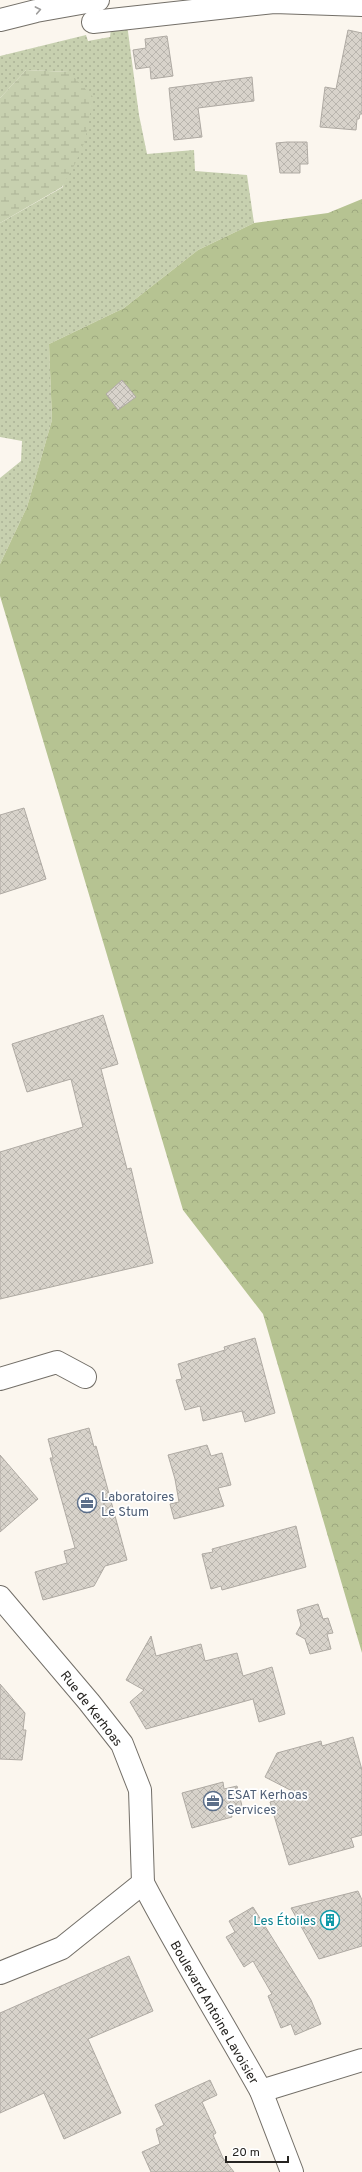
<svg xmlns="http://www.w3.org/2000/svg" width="362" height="2172" viewBox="0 0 362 2172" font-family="Overpass,sans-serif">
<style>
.grass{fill:url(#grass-dots)}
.forest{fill:url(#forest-crowns)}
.wetland{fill:url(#wetland-marsh)}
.building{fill:url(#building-cross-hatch);stroke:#afaaa3}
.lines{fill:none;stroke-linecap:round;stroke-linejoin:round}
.street-casing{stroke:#736f68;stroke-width:24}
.primary-casing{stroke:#736f68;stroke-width:24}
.street{stroke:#fff;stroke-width:22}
.primary{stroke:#fff;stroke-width:22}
.oneway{stroke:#9d9c9b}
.labels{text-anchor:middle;stroke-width:3.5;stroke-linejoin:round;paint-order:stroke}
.service-label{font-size:13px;fill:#4e5e75;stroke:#fff;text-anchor:start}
.street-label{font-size:13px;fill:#262421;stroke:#fff}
.culture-label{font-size:13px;fill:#0d838f;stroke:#fff;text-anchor:end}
</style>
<defs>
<pattern id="grass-dots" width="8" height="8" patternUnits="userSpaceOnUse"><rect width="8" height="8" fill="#c7d0af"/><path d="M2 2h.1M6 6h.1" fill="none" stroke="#abb296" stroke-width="1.8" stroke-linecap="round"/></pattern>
<pattern id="forest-crowns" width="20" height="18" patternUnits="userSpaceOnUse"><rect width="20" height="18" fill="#b6c392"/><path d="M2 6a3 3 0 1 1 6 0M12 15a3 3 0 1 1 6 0" fill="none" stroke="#9ca77e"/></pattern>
<pattern id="wetland-marsh" width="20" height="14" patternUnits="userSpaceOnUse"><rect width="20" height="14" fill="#c7d0af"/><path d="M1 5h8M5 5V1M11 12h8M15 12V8" fill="none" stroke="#abb296"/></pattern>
<pattern id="building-cross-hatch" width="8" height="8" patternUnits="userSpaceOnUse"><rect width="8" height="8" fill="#d8d3cb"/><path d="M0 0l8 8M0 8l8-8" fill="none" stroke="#b9b5ae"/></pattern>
</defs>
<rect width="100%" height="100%" fill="#fbf6ee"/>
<path class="grass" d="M127 24 139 115 147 154 194 150 195 171 247 175 254 223 198 250 124 308 49 344 52 420 27 507 0 564V478L21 461 22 441 0 437V223L63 187 69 72 26 70 0 98V56L86 35 88 41 110 37 111 28Z"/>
<path class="forest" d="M362 199V1653L263 1314 183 1210 0 596V564L27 507 52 420 49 344 124 308 198 250 254 223 328 213Z"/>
<path class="wetland" d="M26 70 69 72 93 97 85 141 75 164 62 187 0 223V98Z"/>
<g class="building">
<path d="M348 30 362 33V114H360L359 119H357L356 130 320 127 325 87 336 89Z"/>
<path d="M167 36 173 76 151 79 150 67 136 69 133 50 146 48 145 39Z"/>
<path d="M252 77 254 101 198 108 202 137 174 140 169 88Z"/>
<path d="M287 142H307L308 164H300V173H280L276 143Z"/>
<path d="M122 380 136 397 118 410 106 394Z"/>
<path d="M24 808 46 879 0 894V815Z"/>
<path d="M103 1015 118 1064 101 1069 127 1169 131 1168 153 1263 0 1299V1152L83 1127 71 1079 27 1092 12 1044Z"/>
<path d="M255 1338 275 1413 245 1422 242 1411 203 1421 200 1406 185 1410 176 1380 182 1379 178 1364 225 1350 224 1347Z"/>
<path d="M89 1428 94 1447 96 1446 127 1560 105 1566 94 1586 43 1600 35 1572 67 1563 64 1551 75 1548 50 1458H53L48 1439Z"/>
<path d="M207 1445 211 1456 222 1453 231 1485 218 1488 224 1506 174 1519 170 1504 179 1502 175 1479 168 1455Z"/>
<path d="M0 1455 38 1499 0 1532Z"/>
<path d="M296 1526 306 1567 222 1590 221 1586 211 1589 202 1554 213 1552 212 1549Z"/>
<path d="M318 1604 323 1619 328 1618 333 1633 327 1634 331 1649 310 1654 305 1639 296 1634 301 1625 297 1610Z"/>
<path d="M151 1636 156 1656 201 1644 205 1661 237 1653 243 1676 272 1667 285 1714 259 1722 253 1699 146 1729 130 1702 144 1690 126 1680Z"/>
<path d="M0 1684 25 1713 23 1730H26L22 1760 0 1759Z"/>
<path d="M353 1737 362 1770V1835L351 1838 354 1847 289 1865 270 1802 298 1794 265 1777 277 1753 321 1741 322 1746Z"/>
<path d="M223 1782 224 1789 237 1786 243 1810 231 1813 232 1817 192 1828 182 1793Z"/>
<path d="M358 1891 362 1900V1946L319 1959 291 1908Z"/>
<path d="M253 1907 311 2000 321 2024 295 2035 291 2024 281 2028 268 1996 272 1994 253 1961 244 1967 226 1937 235 1932 229 1921Z"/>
<path d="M129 1956 153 2011 88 2039 121 2113 64 2139 44 2093 0 2113V2013Z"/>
<path d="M210 2080 217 2095 202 2102 216 2133 213 2135 223 2158 234 2172H151L142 2152 160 2144 156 2129 164 2125 155 2105Z"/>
</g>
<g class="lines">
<g class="street-casing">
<g id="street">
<path d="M93 22 274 2 362 5"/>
<path d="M0 1379 57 1362 85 1377"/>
<path d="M0 1597 89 1702 122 1744 140 1790 143 1883 62 1948 0 1973"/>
<path d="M143 1883C180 1954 222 2021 261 2091L362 2060"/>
<path d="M261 2091 292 2172"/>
</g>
</g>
<g class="primary-casing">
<path id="primary" d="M0 20 36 11 98 0"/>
</g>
<use href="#street" class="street"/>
<use href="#primary" class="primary"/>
</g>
<defs><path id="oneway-chevron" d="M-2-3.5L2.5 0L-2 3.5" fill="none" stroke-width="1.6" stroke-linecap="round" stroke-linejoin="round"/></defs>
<use class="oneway" href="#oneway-chevron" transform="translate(38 10) rotate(-11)"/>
<defs>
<g id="office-ring" transform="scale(1)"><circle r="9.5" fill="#fff" stroke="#5c6f8a" stroke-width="1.5"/><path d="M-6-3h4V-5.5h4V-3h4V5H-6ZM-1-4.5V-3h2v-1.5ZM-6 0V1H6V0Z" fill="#5c6f8a"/></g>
<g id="building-ring" transform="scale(1)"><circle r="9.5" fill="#fff" stroke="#0f9aa8" stroke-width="1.5"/><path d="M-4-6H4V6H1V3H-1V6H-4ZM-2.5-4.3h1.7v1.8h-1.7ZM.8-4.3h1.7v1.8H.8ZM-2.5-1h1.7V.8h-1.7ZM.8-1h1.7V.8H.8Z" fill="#0f9aa8"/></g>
</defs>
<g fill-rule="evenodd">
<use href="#office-ring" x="87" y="1503"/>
<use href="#office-ring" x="213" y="1801"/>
<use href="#building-ring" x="330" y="1920"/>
</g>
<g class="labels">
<g class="service-label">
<text x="101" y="1501">Laboratoires<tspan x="101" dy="15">Le Stum</tspan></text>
<text x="227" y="1799">ESAT Kerhoas<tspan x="227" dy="15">Services</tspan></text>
</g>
<g class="street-label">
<text transform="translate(92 1708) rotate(52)" y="5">Rue de Kerhoas</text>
<text transform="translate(215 2012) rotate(60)" y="5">Boulevard Antoine Lavoisier</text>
</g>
<g class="culture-label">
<text x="316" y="1925">Les Étoiles</text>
</g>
</g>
<path d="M226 2156v6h62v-6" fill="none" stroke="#262421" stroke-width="2"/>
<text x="232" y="2156" font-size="12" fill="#262421" stroke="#ffffff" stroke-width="3" paint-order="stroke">20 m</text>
</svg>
